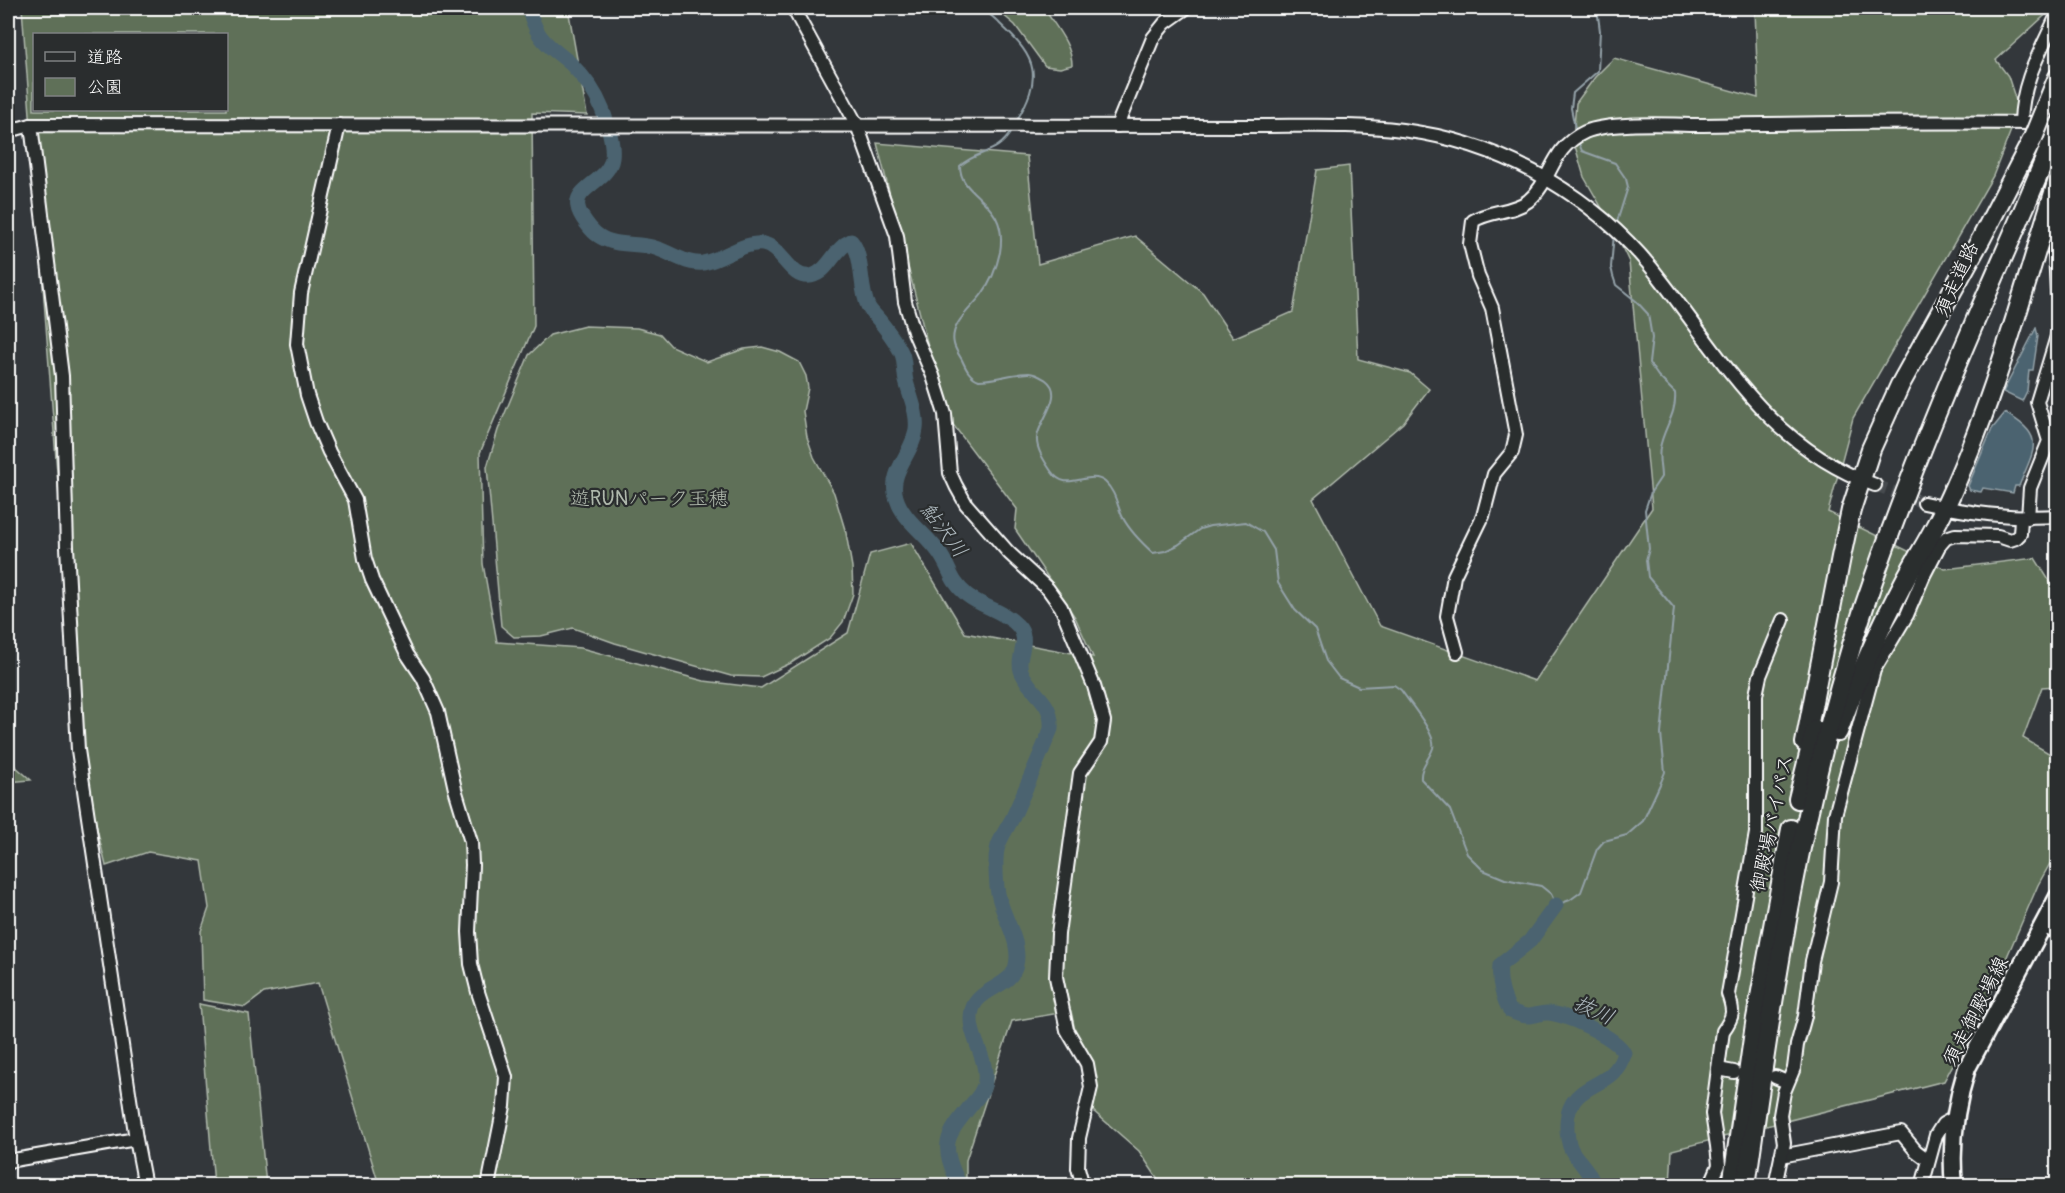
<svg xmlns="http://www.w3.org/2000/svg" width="2065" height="1193" viewBox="0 0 2065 1193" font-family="Pangolin,'Klee One',sans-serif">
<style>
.green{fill:#5f7058;stroke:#afb8ac;stroke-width:1.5;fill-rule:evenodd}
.water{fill:#4c6470;stroke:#94a2a9;stroke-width:1.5}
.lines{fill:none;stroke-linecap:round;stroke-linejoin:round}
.stream{stroke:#94a2a9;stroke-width:2}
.river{stroke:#4c6470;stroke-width:15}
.minor-tunnel{stroke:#474b4f;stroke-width:12;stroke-dasharray:12 6;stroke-linecap:butt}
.minor-casing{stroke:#fff;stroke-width:16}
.major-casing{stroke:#fff;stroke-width:21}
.highway-casing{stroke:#fff;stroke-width:22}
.minor{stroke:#2a2d2e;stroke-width:12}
.major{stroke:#2a2d2e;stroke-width:16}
.highway{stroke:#2a2d2e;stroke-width:18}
.highway-bridge-casing{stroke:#fff;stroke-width:22;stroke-linecap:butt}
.highway-bridge{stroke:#2a2d2e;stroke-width:18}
.labels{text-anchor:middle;stroke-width:4.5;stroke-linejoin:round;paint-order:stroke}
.street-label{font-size:20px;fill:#fff;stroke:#2a2d2e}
.park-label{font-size:20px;fill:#afb8ac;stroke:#2a2d2e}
.water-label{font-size:21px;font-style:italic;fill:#aeb9bf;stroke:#2a2d2e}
</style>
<rect width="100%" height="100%" fill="#33373b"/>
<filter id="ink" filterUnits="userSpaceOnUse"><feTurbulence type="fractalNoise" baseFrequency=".0167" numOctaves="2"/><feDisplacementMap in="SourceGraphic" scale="12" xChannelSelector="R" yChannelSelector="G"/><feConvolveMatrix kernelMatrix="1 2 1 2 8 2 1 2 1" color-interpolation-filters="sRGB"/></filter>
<g filter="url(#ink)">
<g class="green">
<path d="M22 8H568L587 115 532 113 534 326 480 453 483 564 497 642 581 648 704 681 761 688 848 633 870 554 911 543 965 633 1093 657 1075 617 1015 529 1017 509 945 414 877 143 1027 156 1038 264 1135 236 1203 293 1233 338 1293 312 1317 170 1349 166 1358 359 1410 373 1429 389 1403 423 1313 499 1380 626 1535 681 1652 508 1629 262 1611 224 1584 177 1573 139 1576 103 1595 77 1614 58 1758 98 1755 8H2053L1996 60 2008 76 2019 110 1993 176 1853 418 1828 512 1945 569 2035 558 2057 593V686L2042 687 2023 738 2057 758V851L2038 885 1990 996 1944 1081 1672 1150 1670 1185H1162L1139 1151 1091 1109 1071 1011 1012 1021 966 1160V1185H379L318 983 264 993 245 1007 203 1000 201 931 209 908 202 861 148 852 106 866 78 750ZM34 34H226V110H34Z"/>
<path d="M995 8H1044C1054 25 1072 44 1072 65L1060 68 1045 66 1015 25Z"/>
<path d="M585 326 637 328 660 334 671 346 707 362 744 349 762 347 780 352 799 362 806 376 808 388 803 411 807 437 814 457 834 493 846 533 852 567 853 594 843 622 830 638 791 663 761 677 731 676 615 643 573 628 541 636 514 637 501 626 487 467 498 430 529 355 550 335Z"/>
<path d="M8 760 31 780 8 782Z"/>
<path d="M199 1004 249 1014 266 1185H214Z"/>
</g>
<g class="water">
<path d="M2036 328 2038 336 2033 370H2029L2027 391 2022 401 2003 392Z"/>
<path d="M2005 413C2047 436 2034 449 2019 486H2015L2013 493 1983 488 1981 492 1970 490 1968 486 1992 429Z"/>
</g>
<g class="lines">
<g class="stream">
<path d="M983 8C988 14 995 18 1000 24 1039 60 1042 77 1016 122"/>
<path d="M1012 130C997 156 979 149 960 166 960 199 1009 199 1000 252 997 266 991 282 982 294 972 308 949 324 954 344 955 349 959 355 962 360 966 369 970 377 979 380 996 380 1012 373 1029 373 1035 373 1041 377 1046 380 1066 395 1038 421 1037 438 1036 449 1045 462 1051 471 1067 495 1088 468 1105 482 1116 492 1117 506 1123 518 1130 531 1142 543 1153 553L1165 551 1178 545 1200 529 1210 526 1246 522 1256 528 1263 532 1274 550 1278 583 1295 610 1315 629 1326 661 1339 678 1359 687 1394 685 1401 690C1409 702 1437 735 1433 748 1429 760 1420 766 1421 779L1450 810 1467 854 1483 870 1505 879 1541 886 1551 894 1556 905 1570 900 1581 892 1597 849 1604 841 1627 835 1643 821 1661 782 1665 772 1661 734 1674 608 1648 577 1646 560 1649 549 1645 510 1651 492 1661 477C1661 468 1658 458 1660 448 1663 429 1677 414 1675 393L1658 376 1649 363 1652 338 1648 314 1636 301 1616 285 1613 276 1611 267 1614 234"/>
<path d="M1576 133 1571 108 1573 93 1598 71 1600 31 1597 8"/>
<path d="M1578 141 1582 151 1615 163 1626 179 1628 187 1616 225"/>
</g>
<g class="river">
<path d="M528 8C532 18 534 28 541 37 549 48 561 55 571 64 583 76 596 93 602 109 607 122 614 143 612 158 609 181 573 188 578 207 579 215 592 232 599 236 613 246 636 243 652 247 669 251 685 265 703 263 723 260 743 241 763 244 782 247 790 280 811 276 829 272 834 248 851 241 864 256 859 288 868 306 870 311 876 316 879 320 887 330 897 343 902 354 905 362 904 373 906 381 910 397 918 413 916 429 914 452 888 472 896 497 903 521 927 534 940 554 951 570 950 581 967 595 982 607 1004 611 1017 625 1033 641 1013 658 1023 675 1034 697 1053 701 1051 729 1039 758 1026 788 1013 817 1008 827 999 839 997 850 995 861 996 875 997 887 999 913 1022 939 1016 965 1012 987 978 988 972 1010 966 1034 988 1056 985 1081 984 1090 978 1097 972 1104 944 1139 940 1144 960 1186"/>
<path d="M1556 905 1530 941 1500 965C1498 982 1502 996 1510 1011 1516 1013 1522 1016 1528 1016 1534 1016 1540 1013 1547 1013 1564 1013 1616 1037 1624 1053 1615 1087 1581 1081 1570 1108 1565 1120 1566 1144 1574 1154 1581 1164 1591 1173 1594 1186"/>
</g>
<path class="minor-tunnel" d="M1875 485 1924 503"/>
<g class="minor-casing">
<g id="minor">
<path d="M793 8 857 125 897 236 905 302 914 332 933 376 945 414 950 473 956 486 966 504 1009 553 1048 589 1061 607 1094 686 1104 721 1101 742 1080 773 1058 934 1056 977 1067 1030 1087 1064 1091 1087 1079 1138 1078 1168 1083 1186"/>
<path d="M2021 122C2022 80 2041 51 2058 13"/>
<path d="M31 125 62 376 67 547 78 750 136 1139 145 1186"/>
<path d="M339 125 301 293 297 344 307 395 316 422 329 452 355 500 365 559 372 580 407 654 423 678 438 712 455 789 471 842 472 865 469 932 471 964 478 992 506 1077 504 1106 488 1186"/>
<path d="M1117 126 1153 38 1165 23 1186 8"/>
<path d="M8 131 31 125 1262 126C1308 126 1356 124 1402 130 1507 143 1602 200 1665 285 1726 365 1774 449 1875 485"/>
<path d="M2058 239 2055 253 2058 310"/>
<path d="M1924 503C1969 513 2011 519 2058 516"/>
<path d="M2028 518 2030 488 2049 441 2037 402 2058 333"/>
<path d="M1457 652 1447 616 1454 576 1483 516 1494 474 1512 452 1516 435 1492 308 1478 276 1470 244 1473 221C1490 210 1512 213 1528 201 1552 182 1550 148 1585 132 1611 121 1673 125 1703 125 1817 123 1931 122 2046 123"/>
<path d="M2042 926 2058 933"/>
<path d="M1718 1069 1734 1072"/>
<path d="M1775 1077 1787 1082"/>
<path d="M1781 1156 1901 1133 1916 1151 1928 1160"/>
<path d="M8 1161 136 1139"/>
<path d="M1710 1186 1719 1165 1717 1146 1712 1114 1723 1031C1734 1016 1734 1011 1728 994L1756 833V695L1760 676 1783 620"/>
<path d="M1775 1186 1784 1143 1780 1115 1784 1092 1794 1068 1797 1045 1805 1016 1812 961 1831 882 1835 815 1874 670 1907 615 1924 575 1939 546 1946 538 1955 535 1998 536 2010 540 2016 538 2020 534 2021 518"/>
<path d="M1922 1186 1936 1135 1943 1124 1954 1118"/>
</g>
</g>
<g class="major-casing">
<path id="major" d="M1954 1186C1950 1145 1955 1106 1967 1068L2058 897"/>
</g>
<g class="highway-casing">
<g id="highway">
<path d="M2046 106 2058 77"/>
<path d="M1838 732C1857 680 1878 631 1904 582 1917 557 1933 533 1945 507 1994 403 2023 290 2058 180"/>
<path d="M1805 743 1841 557 1851 510 1871 449 1900 385 1981 239 2033 138"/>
<path d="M1798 799 1815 730"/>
<path d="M1732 1186 1755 1024 1791 829"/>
<path d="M1746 1186C1773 990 1802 795 1864 607 1896 512 1933 419 1973 326 2001 260 2032 194 2058 126"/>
</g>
</g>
<use href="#minor" class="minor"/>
<use href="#major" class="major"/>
<use href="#highway" class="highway"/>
<g class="highway-bridge-casing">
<path id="highway-bridge" d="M2033 138 2046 106"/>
</g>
<use href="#highway-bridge" class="highway-bridge"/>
</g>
</g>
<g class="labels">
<g class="street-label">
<text transform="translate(1956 279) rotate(-66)" y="7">須走道路</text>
<text transform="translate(1771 823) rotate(-78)" y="7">御殿場バイパス</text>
<text transform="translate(1975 1011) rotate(-63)" y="7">須走御殿場線</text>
</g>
<g class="park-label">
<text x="649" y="505">遊RUNパーク玉穂</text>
</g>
<g class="water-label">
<text transform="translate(944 530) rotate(53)" y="7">鮎沢川</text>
<text transform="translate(1594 1010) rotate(25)" y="7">抜川</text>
</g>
</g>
<rect width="2065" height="1193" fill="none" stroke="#2a2d2e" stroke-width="30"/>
<rect x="15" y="15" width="2035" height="1163" fill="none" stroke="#fff" stroke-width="2" filter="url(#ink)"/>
<rect x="33" y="33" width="195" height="78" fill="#2a2d2e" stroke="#7f8182" stroke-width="1.5"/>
<rect x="45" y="52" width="30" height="9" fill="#2a2d2e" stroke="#7f8182" stroke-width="1.5"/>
<text x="87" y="63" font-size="18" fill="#ffffff">道路</text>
<rect x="45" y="78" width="30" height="18" fill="#5f7058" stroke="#7f8182" stroke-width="1.5"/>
<text x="87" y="93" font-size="18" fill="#ffffff">公園</text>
</svg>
